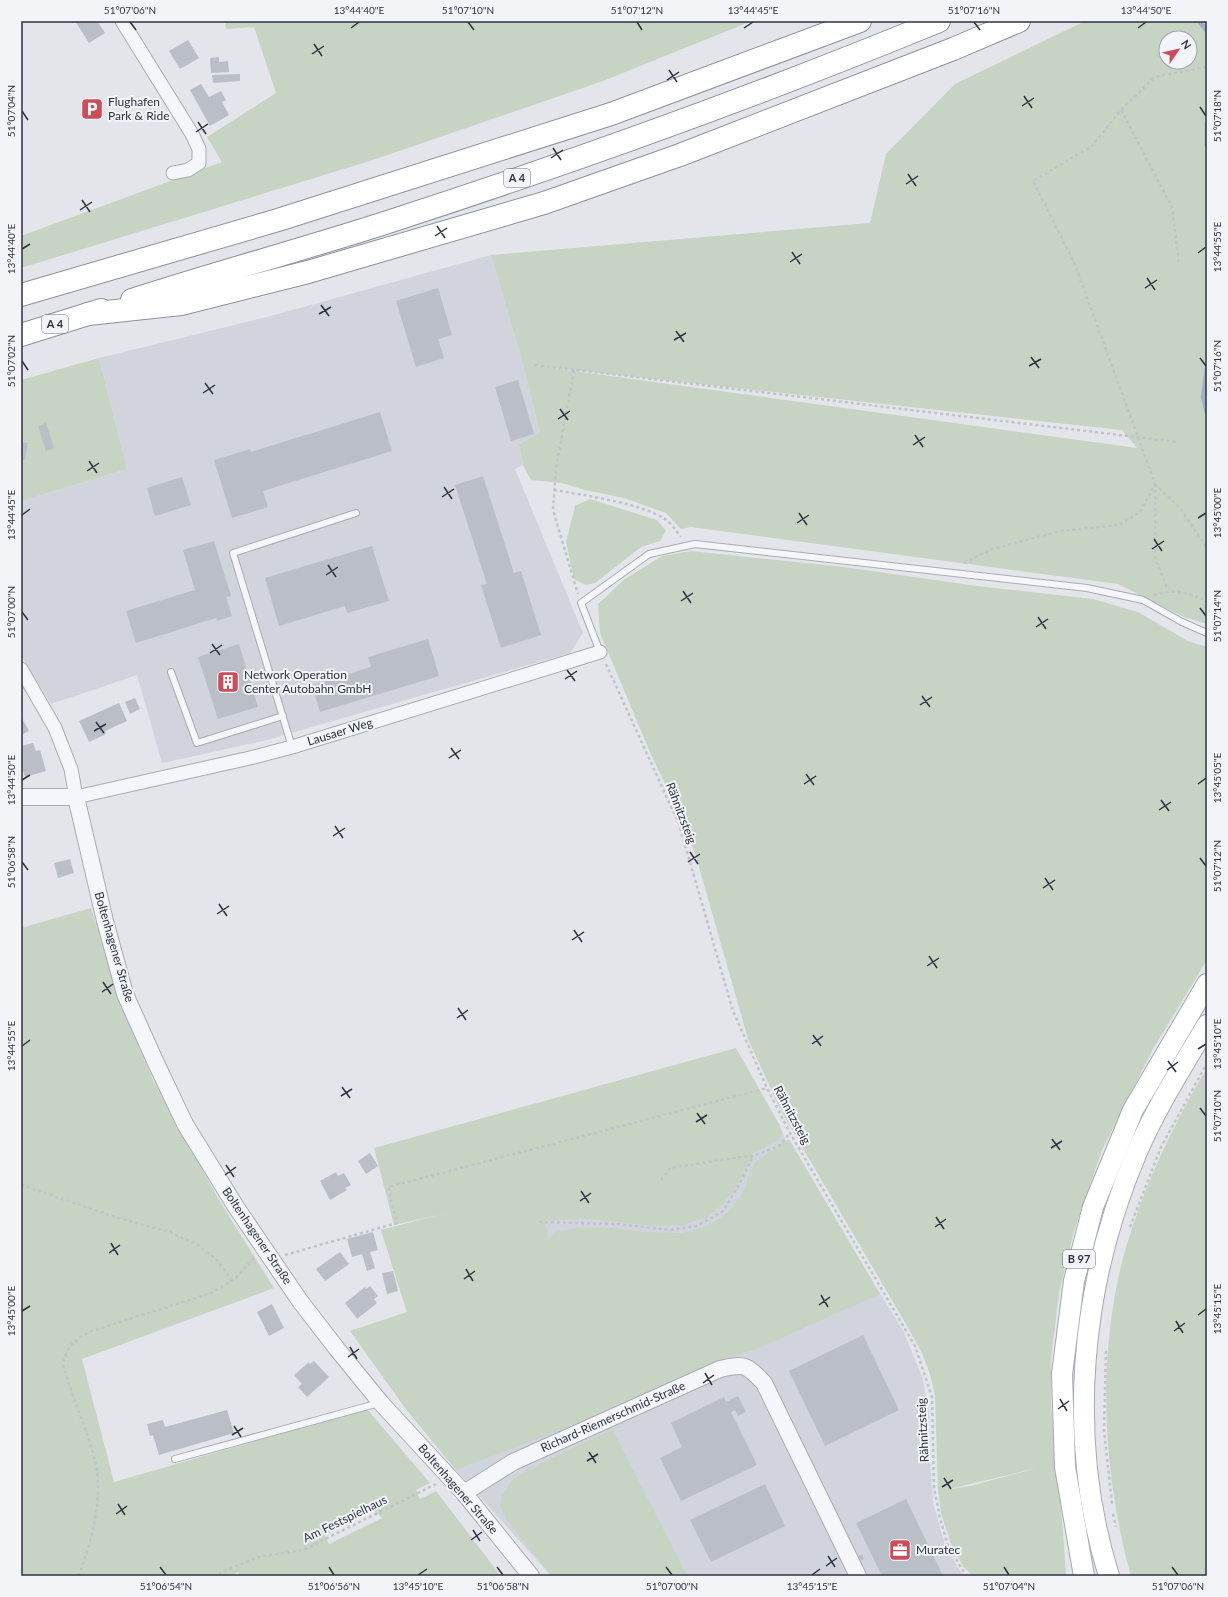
<svg xmlns="http://www.w3.org/2000/svg" width="1228" height="1597" viewBox="0 0 1228 1597" font-family="Lato,sans-serif">
<style>
.built{fill:#d1d4dc}
.green{fill:#c7d4c4;fill-rule:evenodd}
.lines{fill:none;stroke-linecap:round;stroke-linejoin:round}
.stream{stroke:#9fb1c9;stroke-width:4.5}
.building{fill:#babec7}
.service-casing{stroke:#a8acb4;stroke-width:8}
.minor-casing{stroke:#a8acb4;stroke-width:15}
.tertiary-casing{stroke:#a8acb4;stroke-width:18}
.primary-casing{stroke:#a2a9b6;stroke-width:22}
.motorway-casing{stroke:#8a92a1;stroke-width:24}
.path{stroke:#c0c3c9;stroke-width:2.5;stroke-dasharray:3 3;stroke-linecap:butt}
.service{stroke:#f5f6f9;stroke-width:6}
.minor{stroke:#f5f6f9;stroke-width:13}
.tertiary{stroke:#f5f6f9;stroke-width:16}
.primary{stroke:#fff;stroke-width:20}
.motorway{stroke:#fff;stroke-width:22}
.ticks{fill:none;stroke:#2b3242;stroke-width:1.5}
.labels{text-anchor:middle;stroke-width:4;stroke-linejoin:round;paint-order:stroke}
.shield{fill:#f2f4f8;stroke:#676c79;stroke-width:1}
.shield-label{font-size:11px;font-weight:bold;fill:#2b3242}
.poi-label{font-size:12px;fill:#2b3242;stroke:#f2f4f8;text-anchor:start}
.street-label{font-size:12px;fill:#2b3242;stroke:#f2f4f8}
.neatline{fill:none;stroke:#2b3242;stroke-width:1.5}
.ticks-label{font-size:10px;text-anchor:middle;fill:#2b3242}
</style>
<rect width="100%" height="100%" fill="#e3e5ea"/>
<g class="built">
<path d="M491 255 523 364 540 433 519 444 523 465 515 469 583 633 570 653 267 740 162 763 137 675 51 704 21 656V501L127 469 99 358 271 316Z"/>
<path d="M779 1124 787 1144 904 1332 922 1377 929 1411V1446L933 1502 945 1545 963 1576H551L456 1470 406 1409 350 1331 407 1312 381 1230Z"/>
</g>
<g class="green">
<path d="M225 21H752L603 81 373 160 21 268V236L222 162 207 137 276 93 254 27 226 29Z"/>
<path d="M1085 21H1207V624L1184 617 1118 584 691 527 681 529 666 513 624 498 585 490 562 483 531 480 523 465 519 444 540 433 523 364 491 255 870 223 886 154 955 84ZM1166 38H1190V62H1166ZM545 367 1122 430 1137 448Z"/>
<path d="M99 358 127 469 21 501V380Z"/>
<path d="M590 499 657 520 666 531 660 541 641 547 595 583 586 585 574 579 566 542 575 506Z"/>
<path d="M691 551 844 567 977 586 1093 599 1138 612 1188 641 1207 647V960L1153 1049 1102 1150 1074 1231 1059 1293 1051 1359V1406L1063 1531 1066 1576H973L963 1566 952 1547 941 1513 938 1491 935 1396 930 1374 921 1351 903 1319 781 1111 748 1039 695 853 681 816 652 757 600 633 598 604 625 579 662 556ZM1037 1468 970 1486 945 1490Z"/>
<path d="M91 908 125 1014 153 1080 219 1200 274 1288 82 1359 114 1482 367 1409 430 1483 416 1490 420 1499 436 1491 501 1576H240L238 1572 231 1576H21V928ZM375 1511 382 1518 329 1544 325 1535Z"/>
<path d="M736 1048 779 1124 783 1134 776 1141 753 1154 741 1179 723 1204 707 1217 683 1225 656 1226 586 1219 544 1220 549 1239 555 1232 577 1228H617L645 1232 682 1233 710 1225 727 1213 742 1194 754 1163 789 1139 880 1294 757 1349 730 1356 591 1418 456 1470 406 1409 350 1331 407 1312 381 1230 452 1212 394 1225 374 1148Z"/>
<path d="M1207 1068V1576H1131C1102 1471 1096 1353 1126 1247 1145 1184 1173 1124 1207 1068Z"/>
<path d="M613 1429 614 1432 687 1576H552L507 1521 500 1506 502 1495 513 1479 535 1466Z"/>
</g>
<g class="lines">
<g class="stream">
<path d="M1199 21 1207 31"/>
<path d="M1207 123V145"/>
<path d="M1207 368 1203 397 1207 413"/>
</g>
</g>
<g class="building">
<path d="M75 21H97L105 33 89 43Z"/>
<path d="M188 40 199 58 180 69 169 51Z"/>
<path d="M219 57V62L228 61 229 72 211 73 210 58Z"/>
<path d="M240 74V81L213 83 212 75Z"/>
<path d="M201 84 209 97 221 91 226 100 222 102 229 115 210 126 190 90Z"/>
<path d="M438 288 452 335 438 339 444 358 416 367 396 301Z"/>
<path d="M518 380 534 434 511 441 495 387Z"/>
<path d="M380 412 392 451 263 491 268 507 232 518 214 460 250 449 251 452Z"/>
<path d="M46 423 54 448 46 451 38 426Z"/>
<path d="M21 442 28 443 25 460H21Z"/>
<path d="M483 476 514 573 521 571 541 635 501 648 481 585 487 584 455 485Z"/>
<path d="M182 477 191 505 155 516 147 488Z"/>
<path d="M214 541 231 596 226 597 232 616 217 621 216 618 136 643 126 611 195 590 183 550Z"/>
<path d="M372 546 389 601 347 613 345 606 279 626 265 578Z"/>
<path d="M428 639 439 676 320 712 312 685 371 667 368 657Z"/>
<path d="M239 644 258 707 218 719 198 657Z"/>
<path d="M135 698 140 709 130 714 125 702Z"/>
<path d="M119 703 127 721 105 731 106 734 89 742 79 721Z"/>
<path d="M21 716 29 731 21 735Z"/>
<path d="M33 743 36 751 40 750 46 771 25 777 21 764V746Z"/>
<path d="M70 859 74 873 58 878 54 863Z"/>
<path d="M370 1153 378 1166 366 1174 358 1161Z"/>
<path d="M336 1172 338 1176 344 1173 351 1185 345 1188 347 1190 330 1200 320 1181Z"/>
<path d="M373 1232 378 1250 370 1252 375 1268 367 1271 362 1254 352 1257 347 1239Z"/>
<path d="M340 1252 349 1264 325 1281 316 1269Z"/>
<path d="M393 1271 398 1291 387 1294 382 1273Z"/>
<path d="M370 1286 378 1296 374 1299 377 1303 357 1319 345 1303 365 1287 366 1289Z"/>
<path d="M272 1304 284 1328 269 1336 257 1312Z"/>
<path d="M863 1335 899 1410 825 1446 789 1371Z"/>
<path d="M314 1361 329 1377 307 1397 298 1387 302 1384 294 1375 309 1362 310 1364Z"/>
<path d="M738 1396 746 1412 738 1416 735 1410 731 1412 757 1465 681 1501 660 1458 682 1447 671 1423 724 1397 726 1402Z"/>
<path d="M227 1410 234 1433 159 1455 153 1435 150 1436 147 1424 163 1420 165 1427Z"/>
<path d="M765 1484 785 1526 711 1562 690 1520Z"/>
<path d="M906 1499 943 1576H882L856 1523Z"/>
<path d="M862 1554 864 1559 860 1561 858 1556Z"/>
</g>
<g class="lines">
<g class="service-casing">
<g id="service">
<path d="M600 652 581 603 649 554 695 544 1087 588 1143 600 1182 622 1207 633"/>
<path d="M171 672 197 743 283 716"/>
<path d="M292 747 233 553 356 513"/>
<path d="M175 1459 379 1403"/>
</g>
</g>
<g class="minor-casing">
<g id="minor">
<path d="M122 21 192 134 199 149V163L188 170 173 173"/>
<path d="M21 669 55 728 71 769 76 797 250 758 292 747 600 652"/>
</g>
</g>
<g class="tertiary-casing">
<g id="tertiary">
<path d="M21 797H76L105 921 125 994 156 1063 185 1124 236 1207 300 1301 337 1349 381 1403 464 1493 531 1576"/>
<path d="M464 1493 513 1462 720 1369C745 1363 747 1365 764 1383L858 1576"/>
</g>
</g>
<g class="primary-casing">
<g id="primary">
<path d="M1084 1576 1065 1467 1062 1374 1074 1281 1093 1207 1133 1110 1207 984"/>
<path d="M1109 1576C1066 1438 1080 1285 1137 1152 1156 1108 1182 1067 1207 1025"/>
</g>
</g>
<g class="motorway-casing">
<g id="motorway">
<path d="M21 295 278 220 611 114 860 21"/>
<path d="M132 300C218 272 305 249 391 221 576 161 759 95 939 21"/>
<path d="M88 314 181 304 308 272 544 203 680 155 953 49 1019 21"/>
<path d="M21 335 101 310"/>
</g>
</g>
<g class="path">
<path d="M1121 110 1172 207 1179 264"/>
<path d="M535 365 1178 442"/>
<path d="M574 370 556 468 553 510 578 594"/>
<path d="M1155 484V559L1168 590"/>
<path d="M1155 484 1180 508 1207 548"/>
<path d="M554 490C586 496 638 502 665 519 671 523 677 532 681 537"/>
<path d="M964 563 992 549 1061 531 1119 525 1140 512 1155 484 1074 262 1033 181 1092 146 1121 110 1155 77 1207 67"/>
<path d="M1154 595C1175 588 1188 593 1207 601"/>
<path d="M606 664 679 824 733 1011 767 1088 790 1133 915 1346 932 1397 934 1488 940 1518 948 1546 965 1574 969 1576"/>
<path d="M661 1180 670 1168 740 1157 753 1156 779 1146 790 1133"/>
<path d="M21 1185 118 1218 170 1232 198 1245 218 1261 232 1281"/>
<path d="M539 1222 617 1224 670 1230 697 1226 723 1211 743 1178 753 1156"/>
<path d="M1130 1227 1161 1147 1207 1063"/>
<path d="M285 1255 397 1223 388 1187 767 1088"/>
<path d="M1106 1351 1104 1430 1112 1504"/>
<path d="M1113 1514 1116 1527"/>
<path d="M79 1576C91 1541 104 1499 95 1461 87 1429 72 1397 63 1365 67 1346 72 1342 89 1332L211 1293 232 1281 254 1258"/>
<path d="M213 1576 258 1557 303 1550 436 1484"/>
</g>
<use href="#service" class="service"/>
<use href="#minor" class="minor"/>
<use href="#tertiary" class="tertiary"/>
<use href="#primary" class="primary"/>
<use href="#motorway" class="motorway"/>
</g>
<path class="ticks" d="M130 22 136 30M468 22 474 30M637 22 642 30M974 22 980 30M351 28 359 22M744 28 753 22M1138 28 1146 22M314 44 322 56M312 54 324 46M669 70 677 82M667 80 679 72M1024 96 1032 108M1022 106 1034 98M1200 107 1206 116M22 111 28 120M198 122 206 134M196 132 208 124M553 148 561 160M551 158 563 150M908 174 916 186M906 184 918 176M82 200 90 212M80 210 92 202M437 226 445 238M435 236 447 228M22 249 30 244M792 252 800 264M1198 253 1206 247M790 262 802 254M1147 278 1155 290M1145 288 1157 280M321 305 329 316M319 314 331 307M676 331 684 342M674 340 686 333M1031 357 1039 368M1200 358 1206 366M22 361 28 370M1029 366 1041 359M205 383 213 394M203 393 215 385M560 409 568 420M558 419 570 411M915 435 923 447M913 445 925 437M89 461 97 473M87 471 99 463M444 487 452 499M442 497 454 489M799 513 807 525M22 515 30 509M1198 518 1206 513M797 523 809 515M1154 539 1162 551M1152 549 1164 541M328 565 336 577M326 575 338 567M683 591 691 603M681 601 693 593M1200 608 1206 616M22 612 28 620M1038 617 1046 629M1036 627 1048 619M212 644 220 655M210 653 222 645M567 670 575 681M565 679 577 671M922 696 930 707M920 705 932 697M96 722 104 733M94 731 106 724M451 748 459 759M449 758 461 750M806 774 814 785M22 780 30 775M804 784 816 776M1198 784 1206 778M1161 800 1169 811M1159 810 1171 802M335 826 343 838M333 836 345 828M690 852 698 864M1200 858 1206 866M22 862 28 870M688 862 700 854M1045 878 1053 890M1043 888 1055 880M219 904 227 916M217 914 229 906M574 930 582 942M572 940 584 932M929 956 937 968M927 966 939 958M103 982 111 994M102 992 113 984M458 1008 466 1020M457 1018 468 1010M813 1035 821 1046M812 1044 823 1036M22 1046 30 1040M1198 1049 1206 1044M1168 1061 1176 1072M1167 1070 1178 1062M342 1087 350 1098M341 1096 352 1089M1200 1108 1206 1116M697 1113 705 1124M696 1122 707 1115M1052 1139 1060 1150M1051 1148 1062 1141M226 1165 234 1177M225 1175 236 1167M581 1191 589 1203M580 1201 591 1193M936 1217 944 1229M935 1227 946 1219M111 1243 118 1255M109 1253 120 1245M466 1269 473 1281M464 1279 475 1271M821 1295 828 1307M819 1305 830 1297M22 1311 30 1306M1198 1315 1206 1309M1176 1321 1183 1333M1174 1331 1185 1323M350 1347 357 1359M348 1357 359 1349M705 1373 712 1385M703 1383 714 1375M1060 1399 1067 1411M1058 1409 1069 1401M234 1426 241 1437M232 1435 243 1428M589 1452 596 1463M587 1461 598 1454M944 1478 951 1489M942 1487 953 1480M118 1504 125 1515M116 1514 127 1506M473 1530 480 1541M471 1540 482 1532M828 1556 835 1567M826 1566 837 1558M160 1567 166 1575M329 1567 334 1575M497 1567 503 1575M666 1567 672 1575M1004 1567 1009 1575M1172 1567 1178 1575M418 1575 427 1569M812 1575 820 1569"/>
<defs>
<g id="parking-square" transform="scale(1.15)"><rect x="-9" y="-9" width="18" height="18" rx="4" fill="#cb4d59" stroke="#f2f4f8"/><path d="M-3.5-5.5H1a3.5 3.5 0 0 1 0 7H-1V5.5H-3.5ZM-1-3.4V-.6H.8a1.4 1.4 0 0 0 0-2.8Z" fill="#fff"/></g>
<g id="building-square" transform="scale(1.15)"><rect x="-9" y="-9" width="18" height="18" rx="4" fill="#cb4d59" stroke="#f2f4f8"/><path d="M-4-6H4V6H1V3H-1V6H-4ZM-2.5-4.3h1.7v1.8h-1.7ZM.8-4.3h1.7v1.8H.8ZM-2.5-1h1.7V.8h-1.7ZM.8-1h1.7V.8H.8Z" fill="#fff"/></g>
<g id="office-square" transform="scale(1.15)"><rect x="-9" y="-9" width="18" height="18" rx="4" fill="#cb4d59" stroke="#f2f4f8"/><path d="M-6-3h4V-5.5h4V-3h4V5H-6ZM-1-4.5V-3h2v-1.5ZM-6 0V1H6V0Z" fill="#fff"/></g>
</defs>
<g fill-rule="evenodd">
<use href="#parking-square" x="92" y="109"/>
<use href="#building-square" x="228" y="682"/>
<use href="#office-square" x="900" y="1550"/>
</g>
<g class="labels">
<g class="shield">
<rect x="504" y="169" width="26" height="18" rx="3"/>
<rect x="42" y="315" width="26" height="18" rx="3"/>
<rect x="1063" y="1250" width="32" height="18" rx="3"/>
</g>
<g class="shield-label">
<text x="517" y="182">A 4</text>
<text x="55" y="328">A 4</text>
<text x="1079" y="1263">B 97</text>
</g>
<g class="poi-label">
<text x="108" y="106">Flughafen<tspan x="108" dy="14">Park &amp; Ride</tspan></text>
<text x="244" y="679">Network Operation<tspan x="244" dy="14">Center Autobahn GmbH</tspan></text>
<text x="916" y="1554">Muratec</text>
</g>
<g class="street-label">
<text transform="translate(340 732) rotate(-17)" y="4">Lausaer Weg</text>
<text transform="translate(681 813) rotate(69)" y="4">Rähnitzsteig</text>
<text transform="translate(114 947) rotate(74)" y="4">Boltenhagener Straße</text>
<text transform="translate(792 1115) rotate(62)" y="4">Rähnitzsteig</text>
<text transform="translate(257 1236) rotate(56)" y="4">Boltenhagener Straße</text>
<text transform="translate(613 1417) rotate(-24)" y="4">Richard-Riemerschmid-Straße</text>
<text transform="translate(923 1430) rotate(-93)" y="4">Rähnitzsteig</text>
<text transform="translate(458 1489) rotate(49)" y="4">Boltenhagener Straße</text>
<text transform="translate(345 1519) rotate(-26)" y="4">Am Festspielhaus</text>
</g>
</g>
<rect width="1228" height="1597" fill="none" stroke="#f2f4f8" stroke-width="44"/>
<g transform="translate(1178 50) rotate(56)"><circle r="19" fill="#f2f4f8" stroke="#a2a6af"/>
<path d="M0-3L7 15L0 10L-7 15Z" fill="#cb4d59"/>
<text y="-6" font-size="11" font-weight="bold" text-anchor="middle" fill="#2b3242">N</text>
</g>
<rect x="22" y="22" width="1184" height="1553" class="neatline"/>
<g class="ticks-label">
<text x="130" y="14">51°07'06"N</text>
<text x="359" y="14">13°44'40"E</text>
<text x="468" y="14">51°07'10"N</text>
<text x="637" y="14">51°07'12"N</text>
<text x="753" y="14">13°44'45"E</text>
<text x="974" y="14">51°07'16"N</text>
<text x="1146" y="14">13°44'50"E</text>
<text transform="translate(11 111) rotate(-90)" y="4">51°07'04"N</text>
<text transform="translate(1217 116) rotate(-90)" y="4">51°07'18"N</text>
<text transform="translate(1217 247) rotate(-90)" y="4">13°44'55"E</text>
<text transform="translate(11 249) rotate(-90)" y="4">13°44'40"E</text>
<text transform="translate(11 361) rotate(-90)" y="4">51°07'02"N</text>
<text transform="translate(1217 366) rotate(-90)" y="4">51°07'16"N</text>
<text transform="translate(1217 513) rotate(-90)" y="4">13°45'00"E</text>
<text transform="translate(11 515) rotate(-90)" y="4">13°44'45"E</text>
<text transform="translate(11 612) rotate(-90)" y="4">51°07'00"N</text>
<text transform="translate(1217 616) rotate(-90)" y="4">51°07'14"N</text>
<text transform="translate(1217 778) rotate(-90)" y="4">13°45'05"E</text>
<text transform="translate(11 780) rotate(-90)" y="4">13°44'50"E</text>
<text transform="translate(11 862) rotate(-90)" y="4">51°06'58"N</text>
<text transform="translate(1217 866) rotate(-90)" y="4">51°07'12"N</text>
<text transform="translate(1217 1044) rotate(-90)" y="4">13°45'10"E</text>
<text transform="translate(11 1046) rotate(-90)" y="4">13°44'55"E</text>
<text transform="translate(1217 1116) rotate(-90)" y="4">51°07'10"N</text>
<text transform="translate(1217 1309) rotate(-90)" y="4">13°45'15"E</text>
<text transform="translate(11 1311) rotate(-90)" y="4">13°45'00"E</text>
<text x="166" y="1590">51°06'54"N</text>
<text x="334" y="1590">51°06'56"N</text>
<text x="418" y="1590">13°45'10"E</text>
<text x="503" y="1590">51°06'58"N</text>
<text x="672" y="1590">51°07'00"N</text>
<text x="812" y="1590">13°45'15"E</text>
<text x="1009" y="1590">51°07'04"N</text>
<text x="1178" y="1590">51°07'06"N</text>
</g>
</svg>
